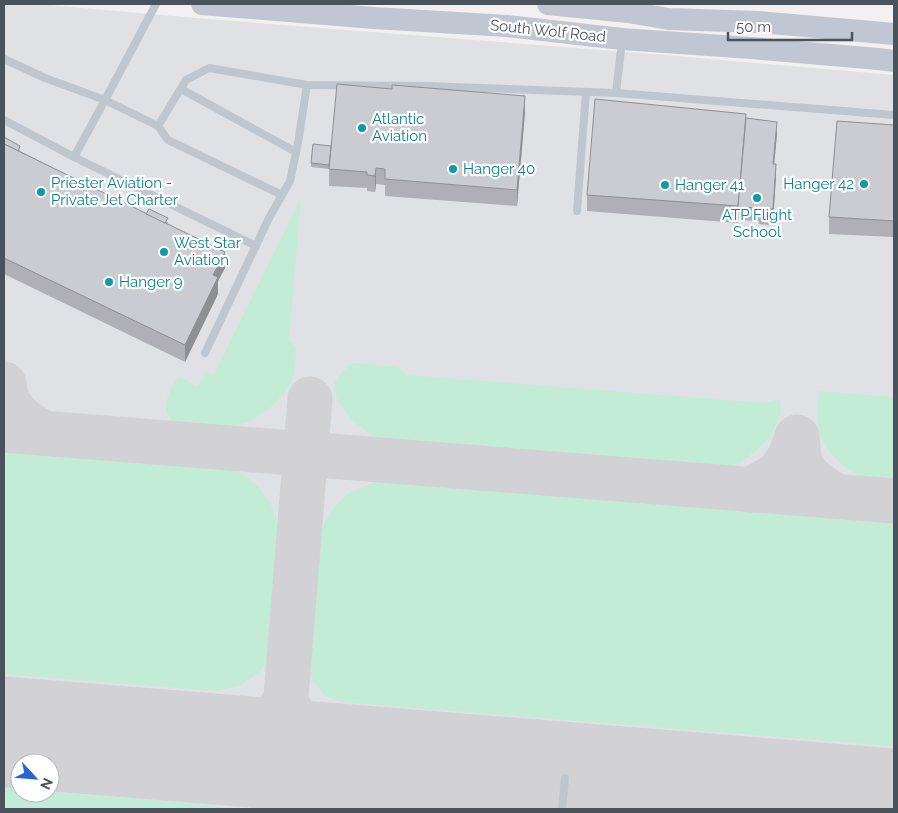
<svg xmlns="http://www.w3.org/2000/svg" width="898" height="813" viewBox="0 0 898 813" font-family="Raleway,sans-serif">
<style>
.airport{fill:#dfe1e4;fill-rule:evenodd}
.green{fill:#c3ecd6}
.lines{fill:none;stroke-linecap:round;stroke-linejoin:round}
.taxiway{stroke:#d2d2d5;stroke-width:45}
.runway{stroke:#d2d2d5;stroke-width:111}
.lane{stroke:#c0c6ce;stroke-width:8}
.secondary{stroke:#c0c7d2;stroke-width:22}
.wall{fill:#afafb5}
.shaded-wall{fill:#8e8f93}
.building{fill:#cbccd2;stroke:#8e8f93}
.culture-dot{fill:#0f9aa8;stroke:#fff;stroke-width:2}
.labels{text-anchor:middle;stroke-width:4.5;stroke-linejoin:round;paint-order:stroke}
.street-label{font-size:15px;fill:#4a525c;stroke:#fff}
.culture-label{font-size:15px;fill:#0d838f;stroke:#fff;text-anchor:start}
</style>
<rect width="100%" height="100%" fill="#f2f0f0"/>
<path class="airport" d="M4 4H38L195 18 665 55 894 75V809H4ZM20 763H50V793H20Z"/>
<g class="green">
<path d="M301 198 289 340 296 347C295 356 296 369 293 377 283 403 251 426 224 429 215 429 203 427 193 426 184 425 172 424 167 413 163 401 172 387 178 377L198 386 206 372 214 375Z"/>
<path d="M353 363 398 367 406 375 764 403 780 399 781 412 772 435 758 449 740 463 720 468 387 442 370 434 351 419 337 399 334 384 342 372Z"/>
<path d="M819 391 894 397V481C887 480 878 481 871 479 851 476 829 455 821 437 815 423 818 406 819 391Z"/>
<path d="M4 448 213 465 232 469 247 477 258 486 271 505 281 532 270 658 259 672 240 686 216 691 4 674Z"/>
<path d="M386 479 894 520V746L342 702 324 695 313 681 308 665 319 534C325 522 332 507 343 498 355 488 371 484 386 479Z"/>
<path d="M4 788 20 789V793H50V792L214 805 223 809H4Z"/>
</g>
<g class="lines">
<g class="taxiway">
<path d="M4 384C6 410 23 422 44 433"/>
<path d="M4 430 894 501"/>
<path d="M750 490 778 474 790 457 797 437C798 445 798 454 800 461 806 479 821 487 836 496"/>
<path d="M285 701 298 722 317 743 356 761 319 768 294 784 277 807 264 786 246 765 214 749 246 739 268 725Z"/>
<path d="M277 809 310 399"/>
</g>
<path class="runway" d="M4 732 894 804"/>
<g class="lane">
<path d="M156 4 105 100 158 126 186 80 209 68 307 85 426 86 616 93 622 41"/>
<path d="M4 59 45 78 105 100 74 157"/>
<path d="M181 89 296 152"/>
<path d="M616 93 894 115"/>
<path d="M4 120 74 157 256 246"/>
<path d="M158 126 168 140 282 195"/>
<path d="M577 211 586 92"/>
<path d="M205 353 269 218 290 181 298 143 307 85"/>
<path d="M562 809 565 778"/>
</g>
<g class="secondary">
<path d="M202 4 374 18 507 26 622 39 751 48 878 59 894 61"/>
<path d="M548 4 628 12 669 19 759 22 894 34"/>
</g>
</g>
<g class="wall">
<path d="M525 112 517 206 385 196V185L376 184 375 192 367 191V188L329 186V169L311 167V163L331 146Z"/>
<path d="M746 118 777 134 774 164 776 176 773 222H769V225L759 224V221L738 220V223L587 211V195Z"/>
<path d="M894 125V237L829 234V217Z"/>
<path d="M4 137 20 150V151L146 214 168 222 167 224 225 268 218 281V294L185 362 4 274Z"/>
</g>
<g class="shaded-wall">
<path d="M525 96V112L517 206V190Z"/>
<path d="M777 122V134L773 176V164Z"/>
<path d="M776 164V176L773 222V209Z"/>
<path d="M376 168V184L375 192V176Z"/>
<path d="M225 252V268L218 281V294L185 362V345L213 275Z"/>
</g>
<g class="building">
<path d="M337 84 392 89V85L525 96 517 190 385 179V169L376 168 375 176 367 175V172L329 169Z"/>
<path d="M595 99 746 114 738 206 587 195Z"/>
<path d="M746 118 777 122 773 164H776L773 209H769V212H759L760 208 738 207Z"/>
<path d="M837 121 894 125V221L829 217Z"/>
<path d="M4 137 20 146 18 151 4 144Z"/>
<path d="M4 144 225 252 213 275 218 277 185 345 4 258Z"/>
<path d="M313 144 331 146 329 165 311 163Z"/>
<path d="M149 209 168 218 165 223 146 214Z"/>
</g>
<g class="culture-dot">
<circle cx="362" cy="128" r="5"/>
<circle cx="453" cy="169" r="5"/>
<circle cx="864" cy="184" r="5"/>
<circle cx="665" cy="185" r="5"/>
<circle cx="41" cy="192" r="5"/>
<circle cx="757" cy="198" r="5"/>
<circle cx="164" cy="252" r="5"/>
<circle cx="109" cy="282" r="5"/>
</g>
<g class="labels">
<g class="street-label">
<text transform="translate(548 31) rotate(6)" y="5">South Wolf Road</text>
</g>
<g class="culture-label">
<text x="372" y="124">Atlantic<tspan x="372" dy="17">Aviation</tspan></text>
<text x="463" y="174">Hanger 40</text>
<text x="51" y="188">Priester Aviation -<tspan x="51" dy="17">Private Jet Charter</tspan></text>
<text x="854" y="189" text-anchor="end">Hanger 42</text>
<text x="675" y="190">Hanger 41</text>
<text x="757" y="220" text-anchor="middle">ATP Flight<tspan x="757" dy="17">School</tspan></text>
<text x="174" y="248">West Star<tspan x="174" dy="17">Aviation</tspan></text>
<text x="119" y="287">Hanger 9</text>
</g>
</g>
<rect width="898" height="813" fill="none" stroke="#4a525c" stroke-width="10"/>
<g transform="translate(35 778) rotate(116)"><circle r="24" fill="#ffffff" stroke="#b7babe"/>
<path d="M0-4L9 19L0 12L-9 19Z" fill="#2865d4"/>
<text y="-8" font-size="14" font-weight="bold" text-anchor="middle" fill="#4a525c">N</text>
</g>
<path d="M728 32v8h124v-8" fill="none" stroke="#4a525c" stroke-width="2.5"/>
<text x="736" y="32" font-size="15" fill="#4a525c" stroke="#ffffff" stroke-width="4" paint-order="stroke">50 m</text>
</svg>
